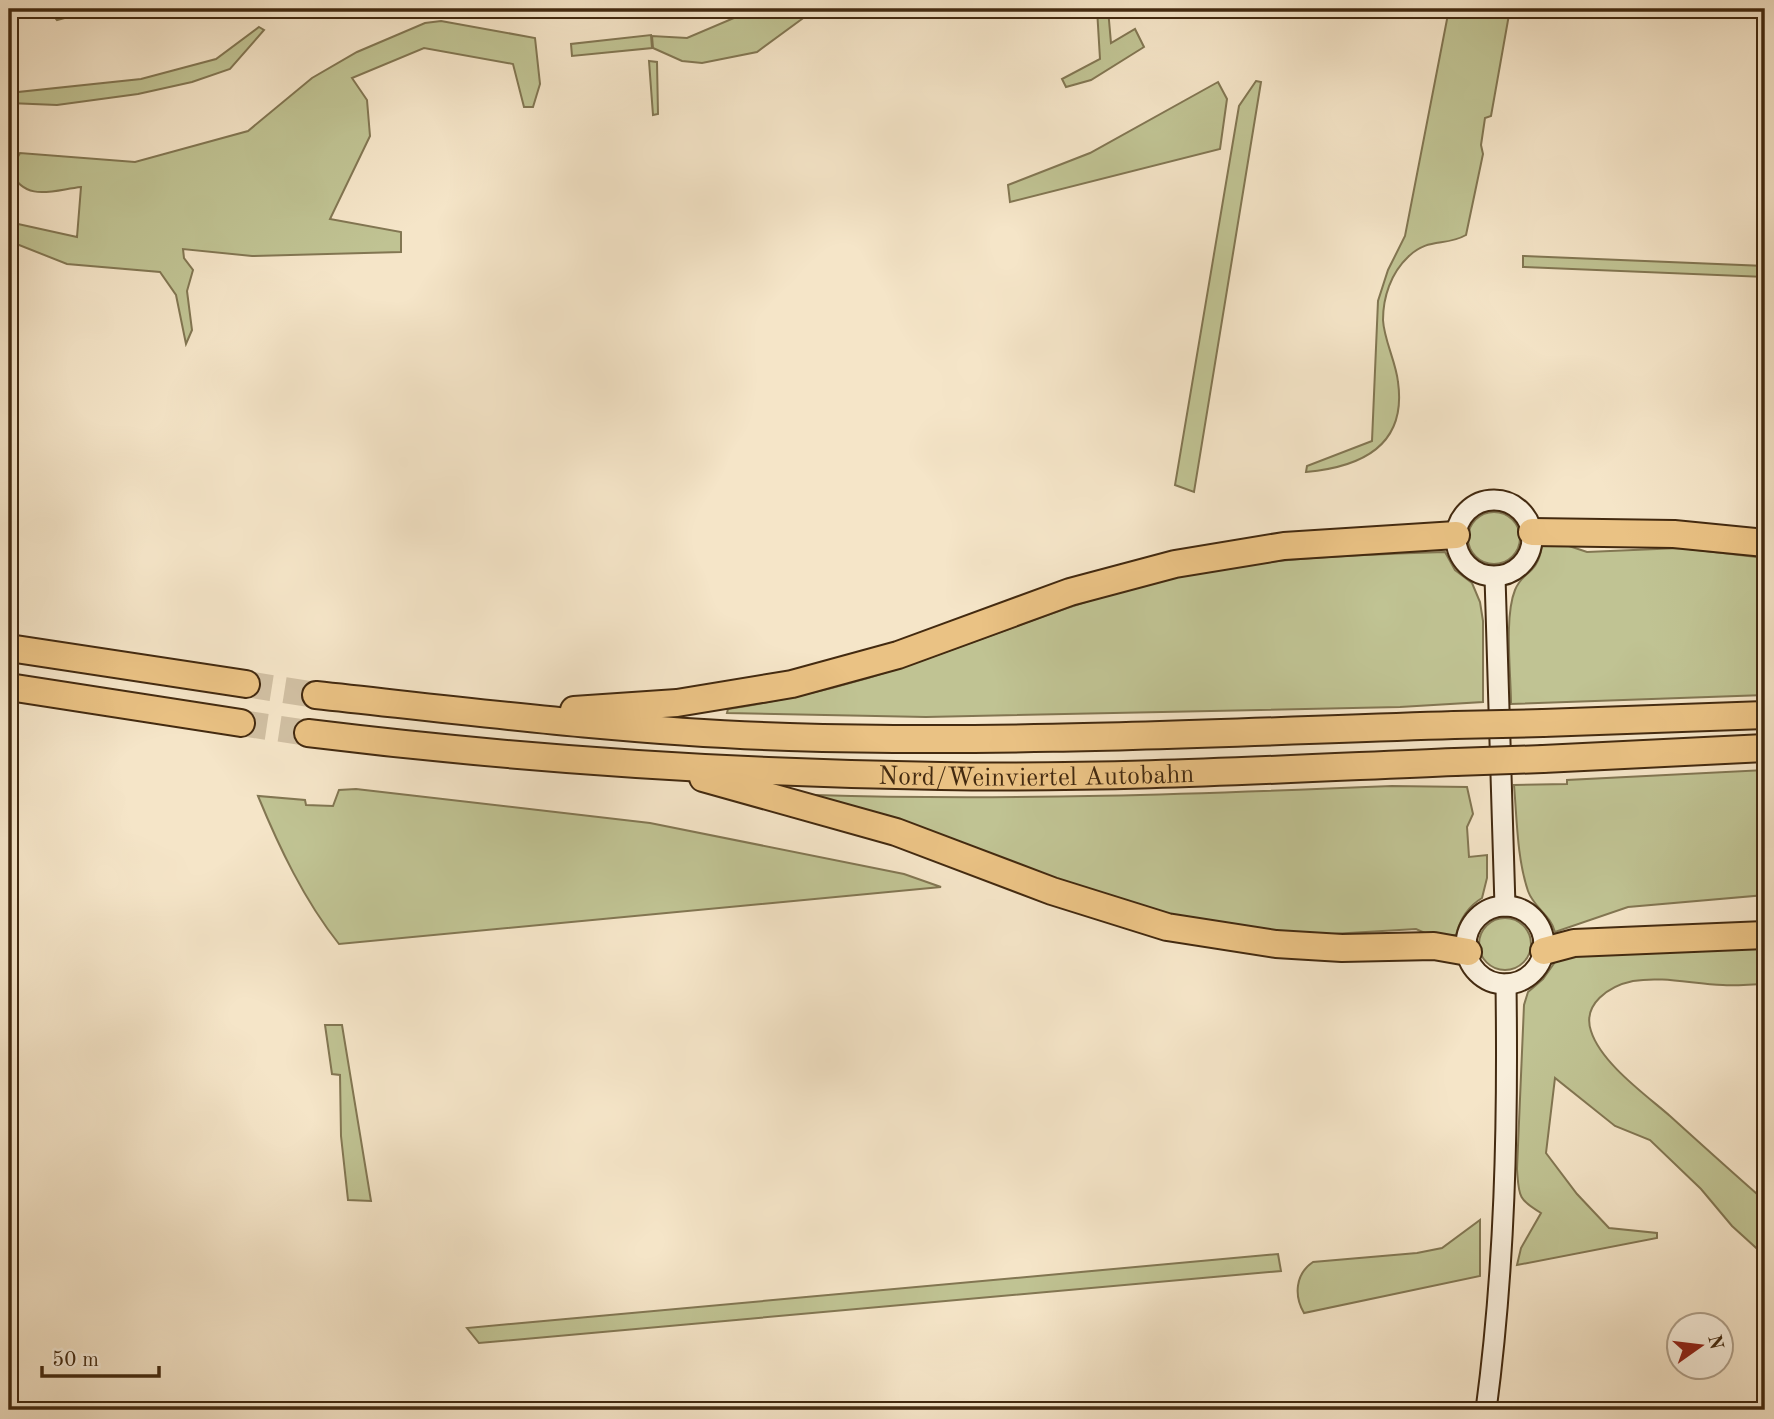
<svg xmlns="http://www.w3.org/2000/svg" width="1774" height="1419" viewBox="0 0 1774 1419" font-family="'Old Standard TT',serif">
<style>
.green{fill:#c0c393;stroke:#827652;stroke-width:2}
.lines{fill:none;stroke-linecap:round;stroke-linejoin:round}
.highway-tunnel{stroke:#d1c0a3;stroke-width:26;stroke-dasharray:26 13;stroke-linecap:butt}
.secondary-casing{stroke:#432a10;stroke-width:23}
.highway-casing{stroke:#432a10;stroke-width:30}
.secondary{stroke:#f8eedb;stroke-width:19}
.highway{stroke:#eac284;stroke-width:26}
.highway-bridge-casing{stroke:#432a10;stroke-width:30;stroke-linecap:butt}
.highway-bridge{stroke:#eac284;stroke-width:26}
.labels{text-anchor:middle;stroke-width:6;stroke-linejoin:round;paint-order:stroke}
.street-label{font-size:26px;fill:#432a10;stroke:#f8eedb}
</style>
<rect width="100%" height="100%" fill="#f5e5c8"/>
<filter id="stains"><feTurbulence type="fractalNoise" baseFrequency=".00286" numOctaves="4"/><feColorMatrix values="0 0 0 0 .2 0 0 0 0 .09 0 0 0 0 .02 0 0 0 .5 -.17"/></filter>
<radialGradient id="worn" r=".72"><stop offset=".6" stop-color="#630" stop-opacity="0"/><stop offset="1" stop-color="#630" stop-opacity=".3"/></radialGradient>
<g class="green">
<path d="M51 9H97L57 20 49 10Z"/>
<path d="M755 9H802L806 16 757 52 702 63 682 61 653 48 652 36 687 38Z"/>
<path d="M1097 9H1108L1111 43 1135 29 1144 47 1091 80 1066 87 1062 79 1100 59Z"/>
<path d="M1449 9H1510L1491 116 1485 118 1481 145 1483 154 1466 235C1445 247 1428 237 1408 257 1391 273 1383 297 1383 320 1384 340 1396 362 1398 382 1407 446 1361 467 1306 472L1307 466 1372 441 1378 301 1388 270 1405 236Z"/>
<path d="M441 21 535 38 540 84 533 107H524L513 64 424 48 352 78 367 100 370 136 330 219 401 232V252L252 256 183 249 184 258 193 270 187 291 192 330 186 344 176 295 160 272 67 264 9 241V222L77 237 81 187C53 190 26 203 10 171L20 153 135 162 248 131 312 78 357 52 425 23Z"/>
<path d="M259 27 264 30 230 69 192 82 138 94 57 105 9 103V93L141 79 216 59Z"/>
<path d="M651 35 652 48 572 56 571 44Z"/>
<path d="M649 61 657 62 658 114 653 115Z"/>
<path d="M1256 81 1261 82 1194 492 1175 485 1239 106Z"/>
<path d="M1218 82 1227 99 1220 149 1010 202 1008 185 1090 153Z"/>
<path d="M1523 256 1765 266V277L1523 267Z"/>
<circle cx="1494" cy="538" r="26"/>
<path d="M1566 545 1587 552 1680 548 1765 558V695L1511 704C1511 674 1504 617 1515 590 1523 570 1537 576 1542 546Z"/>
<path d="M1445 552 1455 570 1472 583 1480 602 1483 621V702L1400 707 926 717 727 713 728 709C787 700 846 686 903 667 986 639 1065 605 1150 583 1247 558 1346 555 1445 552Z"/>
<path d="M1765 770V895L1628 907 1555 932C1550 914 1534 908 1528 891 1517 858 1517 820 1514 785L1567 784V780Z"/>
<path d="M1392 786 1467 787 1473 814 1467 827 1469 857 1487 855V878L1482 898C1467 907 1460 919 1456 935L1434 937 1416 929 1332 934 1283 933 1169 915 1059 881 944 836 848 805 818 799 815 795C1007 801 1200 794 1392 786Z"/>
<path d="M356 789 650 823 904 874 941 887 339 944C304 900 279 847 258 796L305 800 306 805 333 806 339 790Z"/>
<circle cx="1505" cy="944" r="26"/>
<path d="M1765 945V984C1751 984 1737 986 1723 985 1693 984 1663 976 1633 981 1609 986 1582 1004 1591 1031 1601 1063 1646 1095 1670 1116 1702 1145 1733 1173 1765 1201V1256L1732 1226 1701 1189 1650 1140 1615 1126 1555 1078 1546 1153 1577 1194 1609 1228 1657 1233V1238L1517 1265 1521 1248 1541 1213C1517 1199 1519 1195 1517 1169L1524 1005 1528 992 1543 979 1555 962 1585 952Z"/>
<path d="M325 1025H342L371 1201 348 1200 341 1136 340 1075 332 1074Z"/>
<path d="M1480 1220V1276L1304 1313C1294 1296 1295 1274 1313 1262L1417 1253 1442 1248Z"/>
<path d="M1278 1254 1281 1271 479 1343 467 1328Z"/>
</g>
<g class="lines">
<g class="highway-tunnel">
<path d="M246 684 316 695"/>
<path d="M241 723 308 733"/>
</g>
<g class="secondary-casing">
<g id="secondary">
<circle cx="1494" cy="538" r="38"/>
<path d="M1495 577 1505 906"/>
<circle cx="1505" cy="945" r="39"/>
<path d="M1486 1410C1505 1269 1508 1126 1506 984"/>
</g>
</g>
<g class="highway-casing">
<g id="highway">
<path d="M1532 532 1674 534 1765 543"/>
<path d="M9 648 246 684"/>
<path d="M9 687 241 723"/>
<path d="M316 695C474 712 631 732 789 737 1011 744 1233 732 1454 725"/>
<path d="M574 710 677 703 792 684 898 655 1070 592 1175 564 1284 546 1456 535"/>
<path d="M1543 723 1765 715"/>
<path id="s1" d="M308 733C519 759 730 773 941 776 1112 779 1284 769 1455 762"/>
<path d="M1543 759 1765 748"/>
<path d="M703 778 896 832 1052 891 1167 927 1276 944 1342 948 1434 946 1468 952"/>
<path d="M1544 951 1574 943 1765 935"/>
</g>
</g>
<use href="#secondary" class="secondary"/>
<use href="#highway" class="highway"/>
<g class="highway-bridge-casing">
<g id="highway-bridge">
<path d="M1454 725 1543 723"/>
<path d="M1455 762 1543 759"/>
</g>
</g>
<use href="#highway-bridge" class="highway-bridge"/>
</g>
<g class="labels">
<g class="street-label">
<text dy="9" stroke="none"><textPath href="#s1" startOffset="730">Nord/Weinviertel Autobahn</textPath></text>
</g>
</g>
<rect width="1774" height="1419" fill="none" stroke="#f5e5c8" stroke-width="35"/>
<rect x="10" y="10" width="1753" height="1398" fill="none" stroke="#432a10" stroke-width="3.5"/>
<rect x="18" y="18" width="1739" height="1384" fill="none" stroke="#432a10" stroke-width="2"/>
<g transform="translate(1700 1346) rotate(76)"><circle r="33" fill="#f8eedb" stroke="#b0a08a" stroke-width="2"/>
<path d="M0-5L12 26L0 18L-12 26Z" fill="#8f2418"/>
<text y="-10" font-size="19" font-weight="bold" text-anchor="middle" fill="#432a10">N</text>
</g>
<path d="M42 1366v10h117v-10" fill="none" stroke="#432a10" stroke-width="3.5"/>
<text x="52" y="1366" font-size="21" fill="#432a10" stroke="#f8eedb" stroke-width="5" paint-order="stroke">50 m</text>
<rect width="100%" height="100%" filter="url(#stains)"/>
<rect width="100%" height="100%" fill="url(#worn)"/>
</svg>
